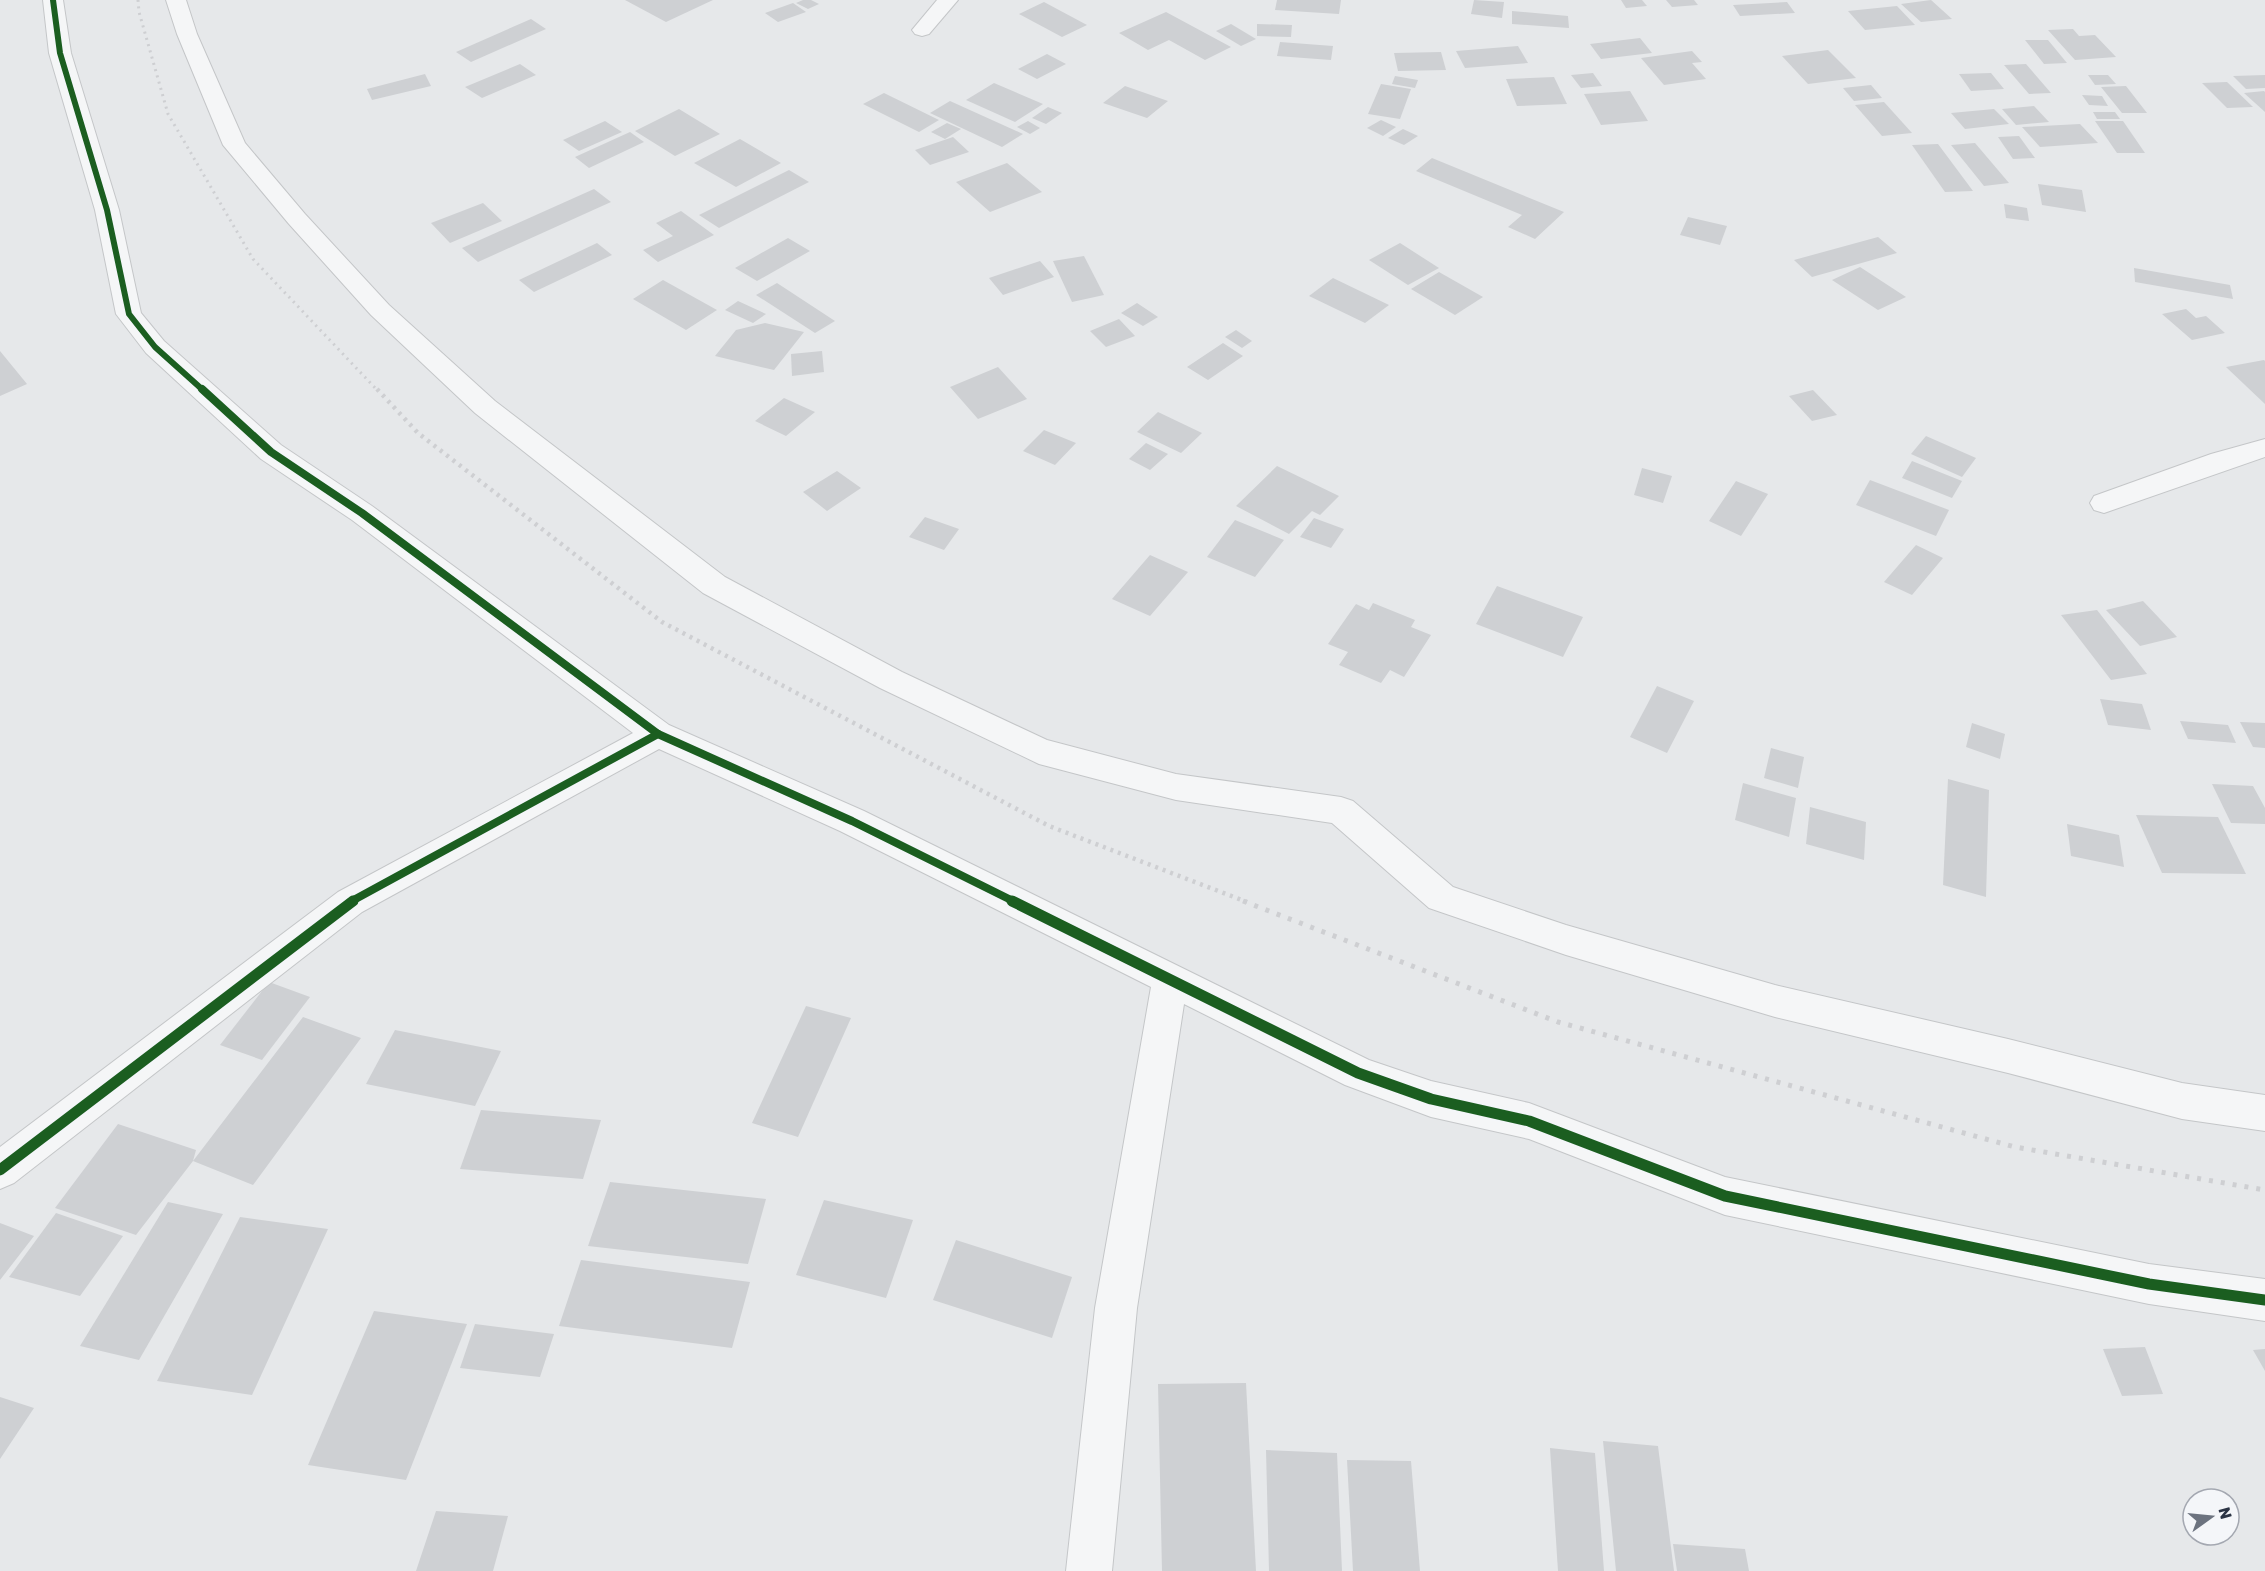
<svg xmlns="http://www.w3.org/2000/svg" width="2265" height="1571" viewBox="0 0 2265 1571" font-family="Rubik,sans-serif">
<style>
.building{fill:#ced0d3}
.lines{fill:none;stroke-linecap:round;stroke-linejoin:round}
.street-casing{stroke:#c4c6c8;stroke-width:2}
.street{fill:#f5f6f7;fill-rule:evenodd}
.rail-far2{stroke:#cecfd2;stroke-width:3;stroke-dasharray:2 4.5;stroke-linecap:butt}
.rail-far1{stroke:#cecfd2;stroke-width:4.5;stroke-dasharray:3 5;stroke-linecap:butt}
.rail{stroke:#cecfd2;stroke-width:5;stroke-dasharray:4 8;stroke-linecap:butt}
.cycleway-far2-casing{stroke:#f4f6f9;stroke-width:9}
.cycleway-far1-casing{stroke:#f4f6f9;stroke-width:12}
.cycleway-casing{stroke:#f4f6f9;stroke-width:15}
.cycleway-far2{stroke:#1b5e20;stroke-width:6}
.cycleway-far1{stroke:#1b5e20;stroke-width:8}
.cycleway{stroke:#1b5e20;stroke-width:11}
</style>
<rect width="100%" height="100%" fill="#e6e8ea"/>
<g class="building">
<path d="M625 0H713L666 22Z"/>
<path d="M803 0H811L819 4 808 9 796 3Z"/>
<path d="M1277 0H1341L1339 14 1275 10Z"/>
<path d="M1474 0 1504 2 1502 18 1471 14Z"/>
<path d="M1621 0H1642L1647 6 1626 8Z"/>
<path d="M1666 0H1694L1698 5 1672 7Z"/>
<path d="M1931 0 1952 19 1921 22 1901 4Z"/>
<path d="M1044 2 1087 25 1062 37 1019 14Z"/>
<path d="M1787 2 1795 13 1740 16 1733 5Z"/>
<path d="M793 3 806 12 778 22 765 13Z"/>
<path d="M1897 6 1915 25 1865 30 1848 11Z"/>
<path d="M1512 11 1568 16 1569 28 1512 24Z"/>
<path d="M1166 12 1231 47 1205 60 1169 40 1148 50 1119 33Z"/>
<path d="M531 19 546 29 471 62 456 52Z"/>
<path d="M1231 24 1256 39 1241 46 1216 31Z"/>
<path d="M1257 24 1292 25 1291 37 1257 36Z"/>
<path d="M2073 29 2079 36 2095 35 2116 57 2075 60 2048 30Z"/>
<path d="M1640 38 1652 53 1601 59 1590 44Z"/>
<path d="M2025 40H2048L2067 63 2044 64Z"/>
<path d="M1280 42 1333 46 1331 60 1277 56Z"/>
<path d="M1518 46 1528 63 1465 68 1456 51Z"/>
<path d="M1828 50 1856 78 1808 84 1782 56Z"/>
<path d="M1692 51 1702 62 1692 63 1706 79 1664 85 1641 58Z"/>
<path d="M1441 52 1446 70 1398 71 1394 53Z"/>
<path d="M1047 54 1066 64 1037 79 1018 69Z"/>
<path d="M520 64 536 75 482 98 465 87Z"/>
<path d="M2026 64 2051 93 2029 94 2004 65Z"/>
<path d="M1593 73 1602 86 1581 88 1571 75Z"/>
<path d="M1991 73 2004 89 1971 91 1959 74Z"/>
<path d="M425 74 431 86 372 100 367 89Z"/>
<path d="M2088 75H2108L2116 84 2095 85Z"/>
<path d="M2265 75V88L2246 89 2233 76Z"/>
<path d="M1395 76 1418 80 1415 88 1392 84Z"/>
<path d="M1554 77 1567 104 1517 106 1506 79Z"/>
<path d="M2227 82 2253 107 2227 108 2202 83Z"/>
<path d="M994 83 1043 104 1015 122 966 100Z"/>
<path d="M1381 84 1411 89 1400 119 1368 114Z"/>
<path d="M1871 85 1882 98 1854 101 1843 88Z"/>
<path d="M1125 86 1168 101 1147 118 1103 103Z"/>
<path d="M2126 86 2147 113H2122L2101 87Z"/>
<path d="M1630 91 1648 121 1601 125 1584 94Z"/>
<path d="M2264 91 2265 92V112L2244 93Z"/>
<path d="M884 93 939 120 919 132 863 104Z"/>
<path d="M2082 95 2102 96 2108 106 2089 105Z"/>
<path d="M950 101 1023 134 1002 147 930 113Z"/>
<path d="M1884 102 1912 133 1882 136 1855 105Z"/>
<path d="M2034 106 2049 122 2016 125 2002 109Z"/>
<path d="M1048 107 1062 113 1046 124 1032 118Z"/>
<path d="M679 109 720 134 675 156 635 131Z"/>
<path d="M1994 109 2009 124 1965 129 1951 113Z"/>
<path d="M2093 112H2115L2120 119H2097Z"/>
<path d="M1381 120 1396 127 1383 136 1367 128Z"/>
<path d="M605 121 622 132 579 151 563 140Z"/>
<path d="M1028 121 1040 128 1030 134 1017 127Z"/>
<path d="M2095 121H2123L2145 153H2117Z"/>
<path d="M947 123 961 129 945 139 931 132Z"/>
<path d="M2080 124 2098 143 2040 147 2022 127Z"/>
<path d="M1403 129 1418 136 1404 145 1388 138Z"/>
<path d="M630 132 644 142 589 168 575 157Z"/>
<path d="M2019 136 2035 158 2013 159 1998 137Z"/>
<path d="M953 137 969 152 930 165 915 150Z"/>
<path d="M740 139 781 163 736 187 694 163Z"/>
<path d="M1975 143 2009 183 1984 186 1951 145Z"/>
<path d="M1938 144 1973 191 1945 192 1912 145Z"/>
<path d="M1432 158 1564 212 1535 239 1508 227 1522 215 1416 171Z"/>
<path d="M1007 163 1042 192 990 212 956 182Z"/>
<path d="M789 170 809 182 719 228 699 215Z"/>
<path d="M2038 184 2082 190 2086 212 2042 205Z"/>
<path d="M594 189 611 202 478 262 462 248Z"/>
<path d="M483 203 502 221 450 243 431 223Z"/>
<path d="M2004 204 2027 208 2029 221 2006 218Z"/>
<path d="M681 211 714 235 658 262 643 250 673 236 656 223Z"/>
<path d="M1688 217 1727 226 1720 245 1680 235Z"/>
<path d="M1878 237 1897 253 1812 277 1794 260Z"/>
<path d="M788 238 810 251 757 281 735 268Z"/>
<path d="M597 243 612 255 534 292 519 280Z"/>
<path d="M1400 243 1439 268 1408 285 1369 260Z"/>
<path d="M1084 256 1104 295 1072 302 1053 261Z"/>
<path d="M1040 261 1054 277 1003 295 989 278Z"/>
<path d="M1860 267 1906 297 1878 310 1832 280Z"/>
<path d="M2134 268 2230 285 2233 299 2135 282Z"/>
<path d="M1439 272 1483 297 1455 315 1411 289Z"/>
<path d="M1333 278 1389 305 1365 323 1309 296Z"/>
<path d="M663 280 717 310 686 330 633 299Z"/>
<path d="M777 283 835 321 815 333 756 295Z"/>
<path d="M738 301 766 314 753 323 725 310Z"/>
<path d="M1137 303 1158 317 1143 326 1121 313Z"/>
<path d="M2186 309 2196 318 2206 316 2225 333 2192 340 2162 314Z"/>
<path d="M1119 319 1135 336 1106 347 1090 331Z"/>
<path d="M765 323 804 332 774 370 715 356 736 330Z"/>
<path d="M1236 330 1252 341 1242 348 1225 337Z"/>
<path d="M1223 343 1243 356 1208 380 1187 367Z"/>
<path d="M0 351 27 384 0 396Z"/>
<path d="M822 351 824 372 792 376 791 354Z"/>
<path d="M2264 360 2265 361V404L2226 367Z"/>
<path d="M998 367 1027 399 978 419 950 387Z"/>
<path d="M1813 390 1837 415 1812 421 1789 396Z"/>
<path d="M784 398 815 412 786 436 755 421Z"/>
<path d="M1158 412 1202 433 1181 453 1137 432Z"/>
<path d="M1044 430 1076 443 1055 465 1023 451Z"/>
<path d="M1926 436 1976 458 1962 477 1911 454Z"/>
<path d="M1146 443 1168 454 1150 470 1129 459Z"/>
<path d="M1912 461 1962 481 1952 498 1902 478Z"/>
<path d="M1277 466 1339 496 1320 515 1312 511 1289 534 1236 506Z"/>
<path d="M1642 468 1672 476 1663 503 1634 495Z"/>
<path d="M837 471 861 488 827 511 803 492Z"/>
<path d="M1870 480 1949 510 1936 536 1856 505Z"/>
<path d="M1736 481 1768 494 1741 536 1709 521Z"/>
<path d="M925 517 959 529 944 550 909 537Z"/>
<path d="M1314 518 1344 529 1331 548 1300 537Z"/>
<path d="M1235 520 1284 540 1255 577 1207 557Z"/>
<path d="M1916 545 1943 558 1912 595 1884 582Z"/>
<path d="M1150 555 1188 572 1150 616 1112 599Z"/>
<path d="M1497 586 1583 617 1563 657 1476 624Z"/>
<path d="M2143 601 2177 637 2140 646 2106 610Z"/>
<path d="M1373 603 1415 620 1411 627 1431 635 1404 677 1390 670 1381 683 1339 665 1348 652 1328 644 1356 604 1369 610Z"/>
<path d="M2097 610 2147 674 2111 680 2061 615Z"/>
<path d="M1657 686 1694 701 1667 753 1630 737Z"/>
<path d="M2100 699 2142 704 2151 730 2108 725Z"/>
<path d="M2180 721 2228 725 2236 743 2188 739Z"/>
<path d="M2240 722 2265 723V748L2253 747Z"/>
<path d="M1972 723 2005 734 2000 759 1966 747Z"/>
<path d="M1771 748 1804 757 1798 788 1764 778Z"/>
<path d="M1948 779 1989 790 1986 897 1943 885Z"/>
<path d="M1743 783 1796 798 1789 837 1735 820Z"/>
<path d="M2212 784 2253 786 2265 808V824L2231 823Z"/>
<path d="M1810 807 1866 822 1864 860 1806 844Z"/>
<path d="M2136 815 2218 817 2246 874 2162 873Z"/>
<path d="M2067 824 2119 835 2124 867 2071 856Z"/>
<path d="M269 982 310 997 262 1060 220 1045Z"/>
<path d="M806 1006 851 1018 798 1137 752 1123Z"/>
<path d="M303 1017 361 1038 253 1185 193 1161 136 1235 55 1208 118 1124 196 1150 193 1161Z"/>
<path d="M395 1030 501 1051 475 1106 366 1084Z"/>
<path d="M481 1110 601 1120 583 1179 460 1169Z"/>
<path d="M610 1182 766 1199 748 1264 588 1246Z"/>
<path d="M824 1200 913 1220 886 1298 796 1275Z"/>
<path d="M168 1202 223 1214 139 1360 80 1346Z"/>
<path d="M56 1213 123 1236 80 1296 9 1277Z"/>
<path d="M240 1217 328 1229 252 1395 157 1381Z"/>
<path d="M0 1223 34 1236 0 1280Z"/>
<path d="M956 1240 1072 1277 1052 1338 933 1300Z"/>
<path d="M581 1260 750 1282 732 1348 559 1326Z"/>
<path d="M374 1311 467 1324 406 1480 308 1465Z"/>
<path d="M475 1324 554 1334 540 1377 460 1368Z"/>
<path d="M2145 1347 2163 1394 2122 1396 2103 1349Z"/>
<path d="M2265 1349V1371L2253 1350Z"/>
<path d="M1246 1383 1256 1571H1162L1158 1384Z"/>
<path d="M0 1397 34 1408 0 1459Z"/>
<path d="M1603 1441 1658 1446 1674 1571H1616Z"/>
<path d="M1550 1448 1595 1453 1604 1571H1558Z"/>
<path d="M1266 1450 1337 1453 1342 1571H1269Z"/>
<path d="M1347 1460 1411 1461 1420 1571H1353Z"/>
<path d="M436 1511 508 1516 493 1571H416Z"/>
<path d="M1673 1544 1745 1549 1749 1571H1677Z"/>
</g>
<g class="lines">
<g class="street-casing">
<g id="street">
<path d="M43 0H63L71 53 119 210 141 313 164 341 281 445 372 506 669 725 864 811 1369 1060 1431 1081 1529 1103 1725 1177 2149 1264 2265 1279V1321L2149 1304 1725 1215 1529 1139 1431 1117 1345 1085 1184 1004 1137 1308 1112 1571H1066L1095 1308 1151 987 840 831 659 749 362 912 14 1183 0 1189V1147L338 892 633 733 352 520 261 459 146 353 116 314 95 210 49 53Z"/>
<path d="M166 0H186L197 34 245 143 305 214 389 305 495 401 725 577 902 672 1047 740 1176 774 1341 797 1353 801 1453 887 1566 925 1775 985 2008 1039 2182 1083 2265 1095V1131L2182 1119 2008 1073 1775 1017 1566 955 1429 908 1332 823 1176 800 1039 764 880 688 703 593 475 413 371 315 289 224 223 145 177 34Z"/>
<path d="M937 0H958L929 34 922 36 915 34 912 30Z"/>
<path d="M2265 439V457L2104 513 2094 510 2090 503 2094 496 2211 454Z"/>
</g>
</g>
<use href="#street" class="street"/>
<path class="rail-far2" d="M138 0 139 12 168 114 253 259 378 391"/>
<path class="rail-far1" d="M377 389 418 433 662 622 1049 826 1247 902"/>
<path class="rail" d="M1243 901 1558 1022 2015 1147 2265 1190"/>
<g class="cycleway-far2-casing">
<path id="cycleway-far2" d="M53 0 60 53 107 210 129 314 155 347 204 391"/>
</g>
<g class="cycleway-far1-casing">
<g id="cycleway-far1">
<path d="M202 389 271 452 362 513 658 734 852 821 1015 902"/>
<path d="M350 902 658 734"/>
</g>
</g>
<g class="cycleway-casing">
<g id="cycleway">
<path d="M1012 901 1358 1073 1431 1099 1529 1121 1725 1196 2149 1284 2265 1300"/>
<path d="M0 1170 353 901"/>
</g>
</g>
<use href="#cycleway-far2" class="cycleway-far2"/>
<use href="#cycleway-far1" class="cycleway-far1"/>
<use href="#cycleway" class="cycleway"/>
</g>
<g transform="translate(2211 1517) rotate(75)"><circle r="28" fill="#f4f6f9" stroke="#a4a8b1" stroke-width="1.5"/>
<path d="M0-4.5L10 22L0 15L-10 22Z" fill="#6c737f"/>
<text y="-9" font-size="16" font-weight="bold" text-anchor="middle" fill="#2b3445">N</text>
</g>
</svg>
